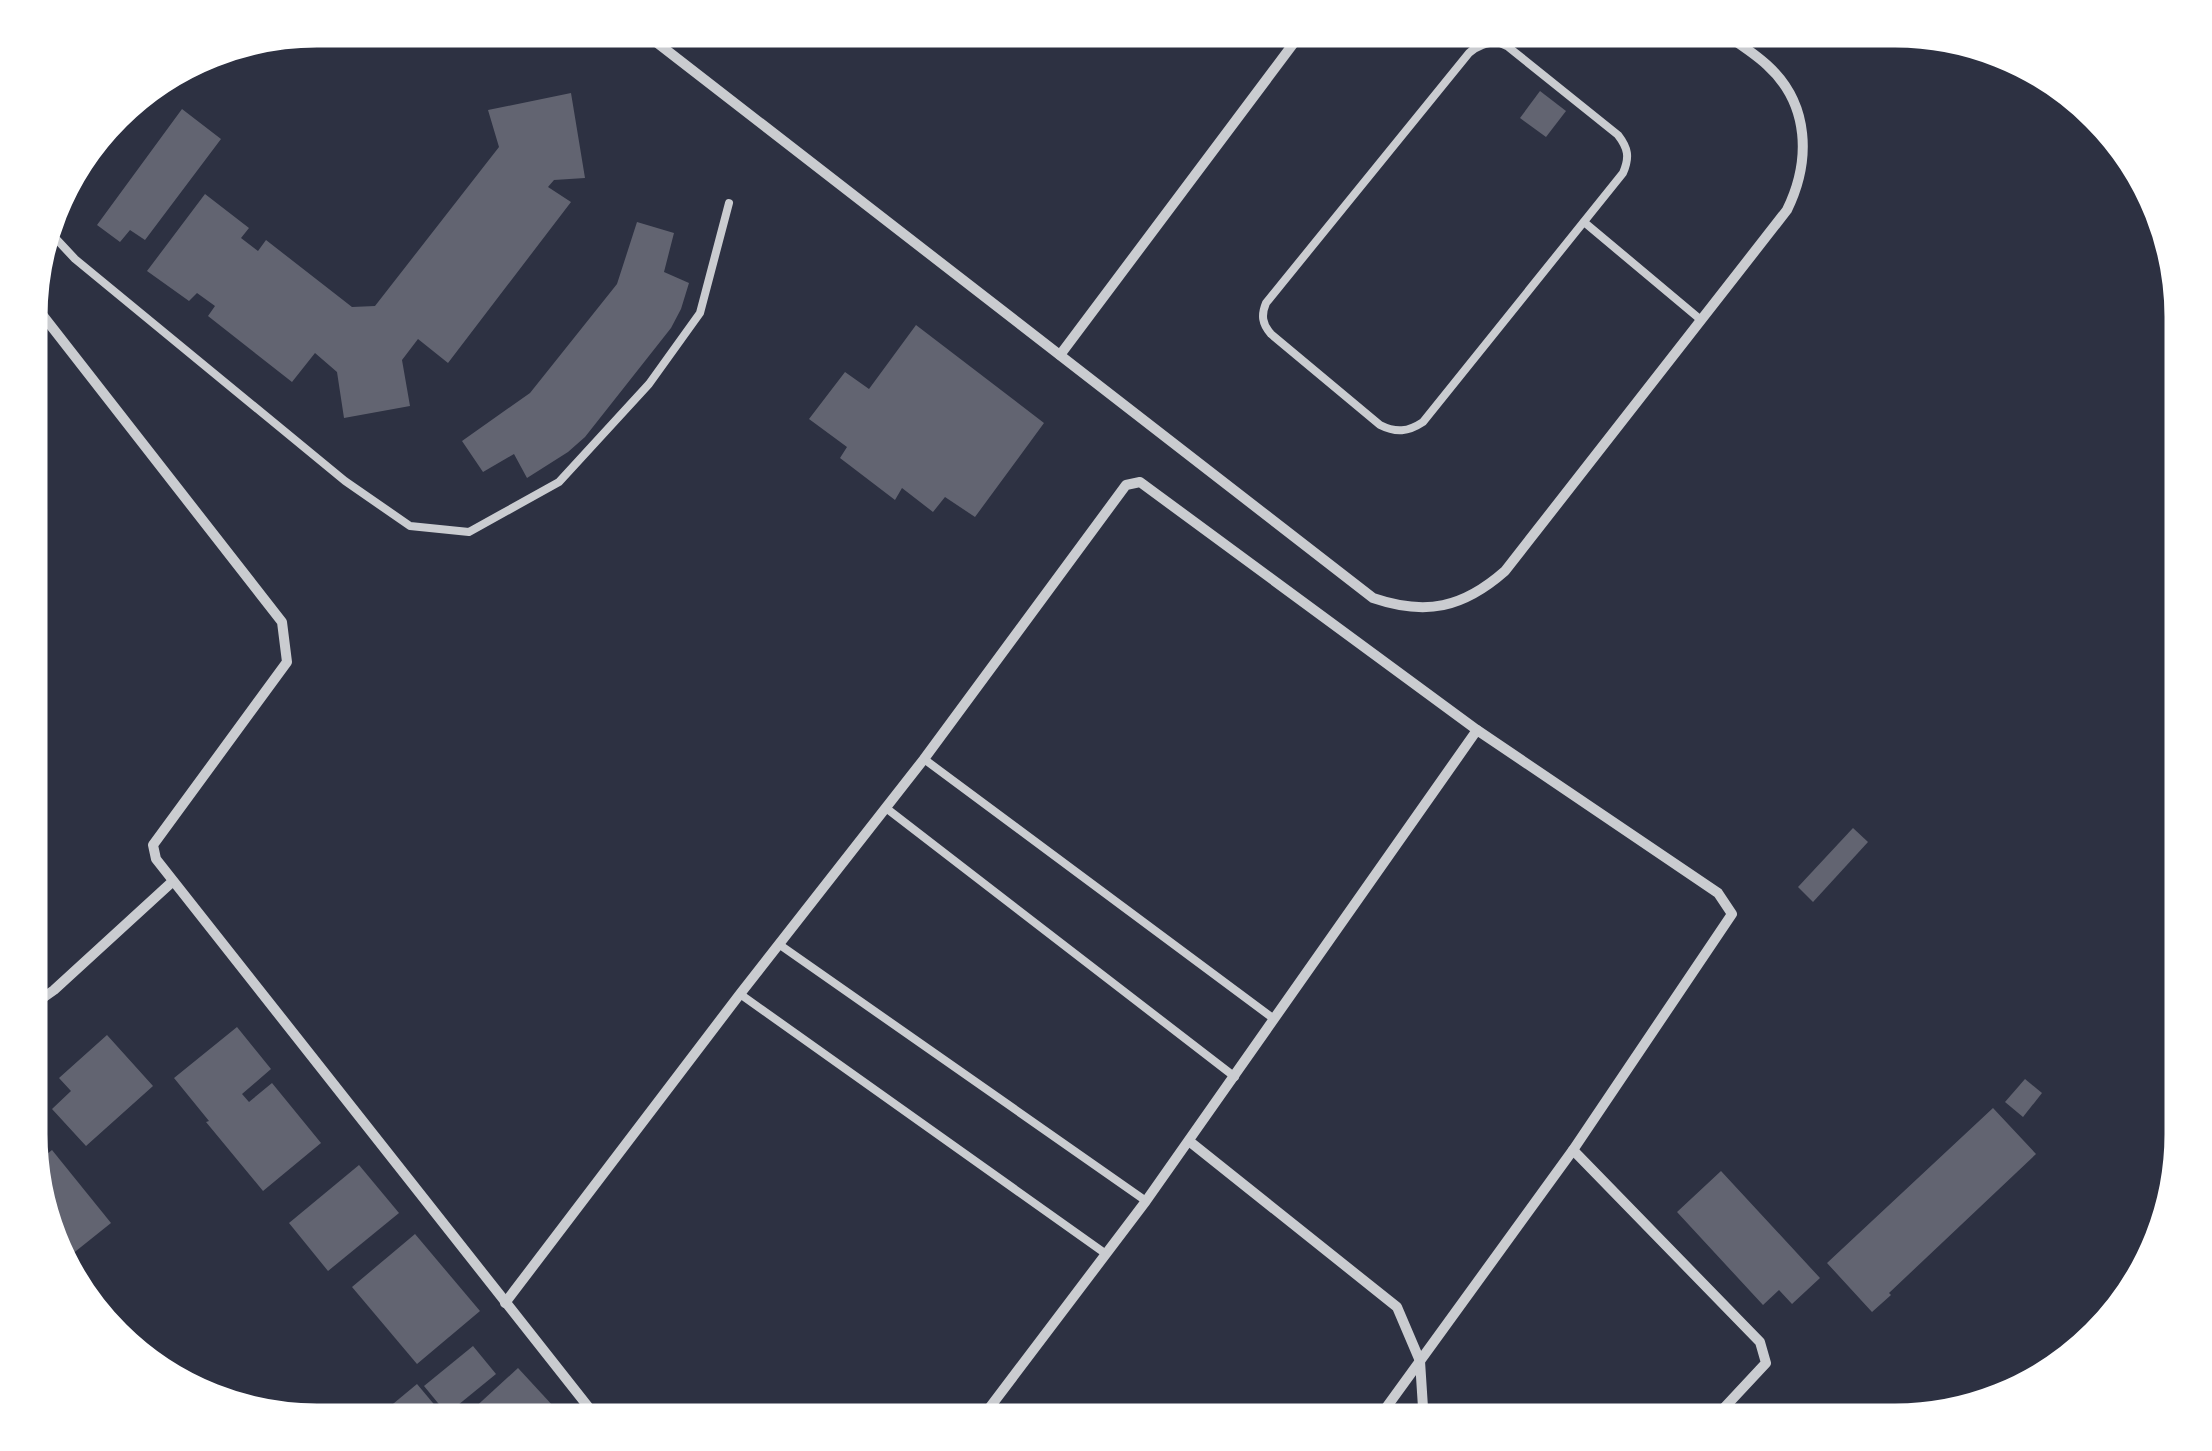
<svg xmlns="http://www.w3.org/2000/svg" width="2212" height="1451" viewBox="0 0 2212 1451" font-family="Mulish,sans-serif">
<style>
.building{fill:#626471}
.lines{fill:none;stroke-linecap:round;stroke-linejoin:round}
.service{stroke:#caccd0;stroke-width:8}
.minor{stroke:#caccd0;stroke-width:10}
.rim{fill:none;stroke:#fff;stroke-width:5}
</style>
<rect width="100%" height="100%" fill="#2d3142"/>
<g class="building">
<path d="M1540 91 1566 111 1546 137 1520 118Z"/>
<path d="M571 93 585 178 554 180 548 187 571 202 448 363 418 339 402 360 410 406 344 418 337 372 315 353 292 382 208 316 215 306 197 293 189 301 147 271 205 194 249 228 241 238 258 251 266 240 352 307 375 306 499 147 488 110Z"/>
<path d="M182 109 221 139 145 240 130 230 120 242 97 225Z"/>
<path d="M637 222 674 233 664 272 689 283 681 309 671 328 585 437 568 452 527 478 514 454 483 472 462 441 530 393 617 284Z"/>
<path d="M916 325 1044 423 975 517 945 497 933 512 902 488 895 500 840 458 847 447 809 419 845 372 869 389Z"/>
<path d="M1853 828 1868 842 1813 902 1798 887Z"/>
<path d="M237 1027 271 1069 242 1094 249 1102 272 1083 321 1143 263 1191 206 1122 209 1121 174 1078Z"/>
<path d="M107 1035 153 1086 86 1146 52 1109 71 1091 59 1078Z"/>
<path d="M2025 1079 2042 1093 2023 1117 2005 1102Z"/>
<path d="M1993 1108 2036 1154 1889 1293 1891 1295 1872 1312 1827 1263Z"/>
<path d="M52 1150 111 1223 61 1263 30 1171V1168Z"/>
<path d="M359 1165 399 1213 328 1271 289 1223Z"/>
<path d="M1721 1171 1820 1278 1792 1304 1779 1290 1763 1305 1677 1212Z"/>
<path d="M415 1234 480 1311 417 1364 352 1287Z"/>
<path d="M473 1346 496 1374 447 1414 424 1386Z"/>
<path d="M518 1368 554 1407 536 1423H458Z"/>
<path d="M417 1384 443 1415 433 1423H370Z"/>
</g>
<g class="lines">
<g class="service">
<path d="M1498 42 1507 46 1618 135C1628 148 1630 157 1623 173L1423 422C1408 432 1396 433 1380 425L1271 334C1262 324 1261 315 1266 303L1469 53C1478 45 1486 43 1498 42Z"/>
<path d="M1584 222 1701 320"/>
<path d="M46 228 75 259 345 481 410 526 469 532 559 482 649 384 700 313 729 203"/>
<path d="M924 759 1274 1019"/>
<path d="M886 808 1235 1077"/>
<path d="M780 945 1146 1201"/>
<path d="M740 994 1106 1254"/>
<path d="M677 1423H678"/>
</g>
<g class="minor">
<path d="M638 28 1373 598C1426 616 1463 608 1505 571L1787 210C1811 161 1810 104 1767 65 1752 51 1733 40 1716 28"/>
<path d="M664 47 679 28"/>
<path d="M30 299 282 622 287 662 153 845 156 859 601 1423"/>
<path d="M1060 355 1305 28"/>
<path d="M30 1007 54 990 172 882"/>
<path d="M1189 1141 1397 1307 1420 1361 1424 1423"/>
<path d="M1573 1150 1760 1342 1766 1363 1710 1423"/>
<path d="M505 1303 740 994 924 759 1126 485 1140 482 1477 730"/>
<path d="M978 1423 1146 1201 1477 730 1718 893 1732 914 1573 1150 1375 1423"/>
</g>
</g>
<path d="M0 0H2212V1451H0ZM317 45H1895A272 272 0 0 1 2167 317V1134A272 272 0 0 1 1895 1406H317A272 272 0 0 1 45 1134V317A272 272 0 0 1 317 45Z" fill="#fff" fill-rule="evenodd"/>
<path class="rim" d="M317 45H1895A272 272 0 0 1 2167 317V1134A272 272 0 0 1 1895 1406H317A272 272 0 0 1 45 1134V317A272 272 0 0 1 317 45Z"/>
</svg>
